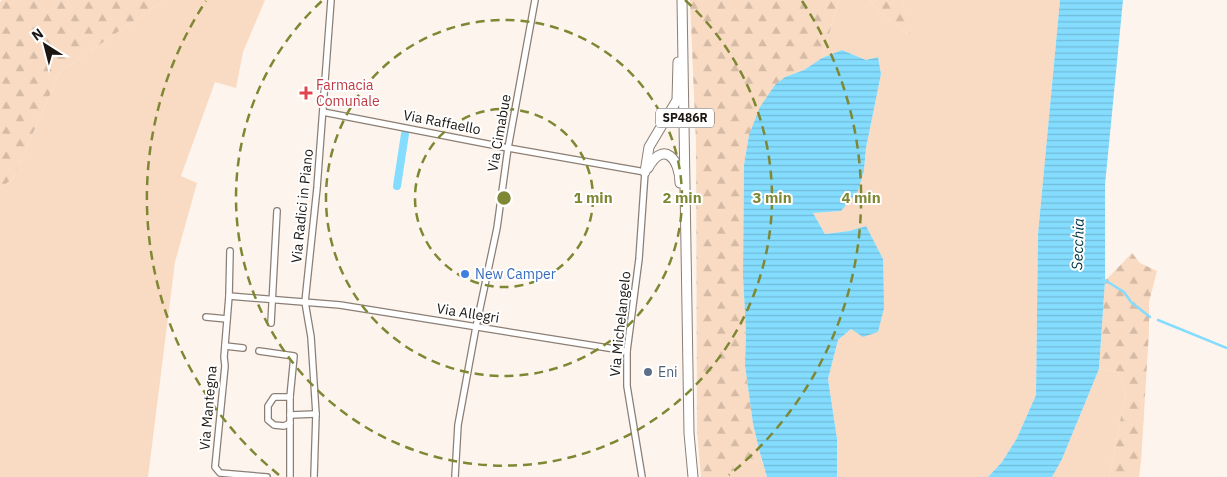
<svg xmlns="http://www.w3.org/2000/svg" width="1227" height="477" viewBox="0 0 1227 477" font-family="'IBM Plex Sans',sans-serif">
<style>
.grass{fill:#f9dbc3}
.forest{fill:url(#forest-firs)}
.water{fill:url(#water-rules)}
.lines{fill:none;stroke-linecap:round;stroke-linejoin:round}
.stream{stroke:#84dcfe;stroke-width:2.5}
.canal{stroke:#84dcfe;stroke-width:8}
.minor-casing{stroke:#8b7e74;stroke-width:8}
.primary-casing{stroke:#8b7e74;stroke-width:11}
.minor{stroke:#fff;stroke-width:5.5}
.primary{stroke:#fff;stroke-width:9}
.ring{fill:none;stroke:#7e8834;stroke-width:2.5;stroke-dasharray:9 6}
.health-dot{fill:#e0444e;stroke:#fff;stroke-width:2}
.shop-dot{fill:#3f7fe0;stroke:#fff;stroke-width:2}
.service-dot{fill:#5c6f8a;stroke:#fff;stroke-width:2}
.labels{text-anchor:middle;stroke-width:4;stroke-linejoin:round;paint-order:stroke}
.shield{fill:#fff;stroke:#5f5c59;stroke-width:1}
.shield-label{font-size:12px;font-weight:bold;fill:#1b1612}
.health-label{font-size:14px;fill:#be3a42;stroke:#fff;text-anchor:start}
.street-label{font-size:14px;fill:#1b1612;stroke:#fff}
.shop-label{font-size:14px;fill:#366cbe;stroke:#fff;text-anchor:start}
.service-label{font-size:14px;fill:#4e5e75;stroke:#fff;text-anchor:start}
.water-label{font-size:15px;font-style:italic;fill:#003748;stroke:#fff}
.centre{fill:#7e8834;stroke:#fff;stroke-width:2.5}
.ring-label{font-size:15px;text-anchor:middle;font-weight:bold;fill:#7e8834;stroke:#fff;stroke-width:4;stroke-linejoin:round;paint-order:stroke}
</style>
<defs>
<pattern id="forest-firs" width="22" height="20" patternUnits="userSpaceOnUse" patternTransform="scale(1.25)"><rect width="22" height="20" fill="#f9dbc3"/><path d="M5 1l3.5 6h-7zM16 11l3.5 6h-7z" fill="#d5bba6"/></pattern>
<pattern id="water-rules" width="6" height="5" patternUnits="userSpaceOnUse" patternTransform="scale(1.25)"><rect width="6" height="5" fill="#84dcfe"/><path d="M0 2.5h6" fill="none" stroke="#71bcd9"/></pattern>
</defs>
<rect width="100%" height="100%" fill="#fdf4ed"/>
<g class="grass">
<path d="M164 0H265L243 52 236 88 215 82 181 176 197 183 175 262 148 477H0V189L13 178 60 72Z"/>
<path d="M839 0H869L879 11 910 36 902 0H1060L1038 234 1036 395 1017 438 1002 462 988 477H837V439L828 379 838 340 851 329 866 226 849 231 825 234 813 213 841 211 864 170 866 148 881 74 878 57 866 60 842 50 822 58Z"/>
<path d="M1099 369 1118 372 1126 391 1109 477H1050L1062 459Z"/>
<path d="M762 461 767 477H733L734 462Z"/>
</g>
<g class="forest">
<path d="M2 0H164L60 72 13 178 0 189V2Z"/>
<path d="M690 0H839L822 58 804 70 785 77 749 135 744 165 743 276 746 332 745 365 753 424 762 461 734 462 733 477H701L697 431 696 143Z"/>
<path d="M869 0H902L911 37 879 11Z"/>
<path d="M1132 253 1140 263 1157 271 1149 302V332L1141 462 1139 477H1109L1126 391 1118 372 1099 369 1105 281Z"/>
</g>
<g class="water">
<path d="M1060 0H1123L1105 185V281L1099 369 1062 459 1052 477H988L1002 462 1017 438 1036 395 1038 234Z"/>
<path d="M842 50 866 60 878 57 881 74 866 148 864 170 858 191 841 211 813 213 825 234 849 231 866 226 883 259 884 308 878 332 863 337 851 329 838 340 828 379 837 439V477H767L760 453 753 424 745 365 746 332 743 276 744 165 749 135 760 107 775 85 785 77 804 70 822 58Z"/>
</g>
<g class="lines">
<g class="stream">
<path d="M1103 279 1124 292 1131 302 1150 317"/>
<path d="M1158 320 1227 348"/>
</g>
<path class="canal" d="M397 186 405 134"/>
<g class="minor-casing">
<g id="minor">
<path d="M323 112 508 148 645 172 639 259 627 351V386L642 477"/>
<path d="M230 251 229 296 224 357 225 366 215 467 220 473 267 477"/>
<path d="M229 296 340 305 627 351"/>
<path d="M206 317 227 319"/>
<path d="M271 323 277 211"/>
<path d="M225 346 243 348"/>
<path d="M259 351 294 356 290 397V477"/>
<path d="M290 397H274L268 406V420L274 425 284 426 290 423"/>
<path d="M290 415 316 414"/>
<path d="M314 477 316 414 311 337 305 302 317 188 331 0"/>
<path d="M455 477 458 425 476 327 497 228 508 148 535 0"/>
</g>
</g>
<g class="primary-casing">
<g id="primary">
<path d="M682 0 689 433 693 477"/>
<path d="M648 168C664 139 680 160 680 183"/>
<path d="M645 172 649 147 677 100 678 62"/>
</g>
</g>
<use href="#minor" class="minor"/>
<use href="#primary" class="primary"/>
</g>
<g class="ring">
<circle cx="504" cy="198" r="89"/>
<circle cx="504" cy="198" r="178"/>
<path d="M685 0A268 268 0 1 1 323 0"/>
<path d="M279 475A357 357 0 0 1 206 1M802 1A357 357 0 0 1 729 475"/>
</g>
<path class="health-dot" d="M303.5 85.5h5v5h5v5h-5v5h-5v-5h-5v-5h5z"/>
<circle class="shop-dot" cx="465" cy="274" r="5"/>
<circle class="service-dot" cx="648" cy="372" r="5"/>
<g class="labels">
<rect class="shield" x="656" y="108.5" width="58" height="19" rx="4"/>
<g class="shield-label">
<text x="685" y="122">SP486R</text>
</g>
<g class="health-label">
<text x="316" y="90">Farmacia<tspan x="316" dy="16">Comunale</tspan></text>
</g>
<g class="street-label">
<text transform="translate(442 122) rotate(11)" y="5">Via Raffaello</text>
<text transform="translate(499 133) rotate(-80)" y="5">Via Cimabue</text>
<text transform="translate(302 206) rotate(-84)" y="5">Via Radici in Piano</text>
<text transform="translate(468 313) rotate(9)" y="5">Via Allegri</text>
<text transform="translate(620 324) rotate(-84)" y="5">Via Michelangelo</text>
<text transform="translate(208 408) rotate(-85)" y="5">Via Mantegna</text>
</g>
<g class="shop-label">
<text x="475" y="279">New Camper</text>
</g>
<g class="service-label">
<text x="658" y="377">Eni</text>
</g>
<g class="water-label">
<text transform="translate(1078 244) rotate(-88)" y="5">Secchia</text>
</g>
</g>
<circle cx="504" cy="198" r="8" class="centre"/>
<g class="ring-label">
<text x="593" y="203">1 min</text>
<text x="682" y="203">2 min</text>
<text x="772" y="203">3 min</text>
<text x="861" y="203">4 min</text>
</g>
<g transform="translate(45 45) rotate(324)" stroke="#ffffff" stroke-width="4" paint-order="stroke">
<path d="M0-4L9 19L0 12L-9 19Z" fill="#1b1612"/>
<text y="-8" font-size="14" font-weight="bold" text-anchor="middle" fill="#1b1612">N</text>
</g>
</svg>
